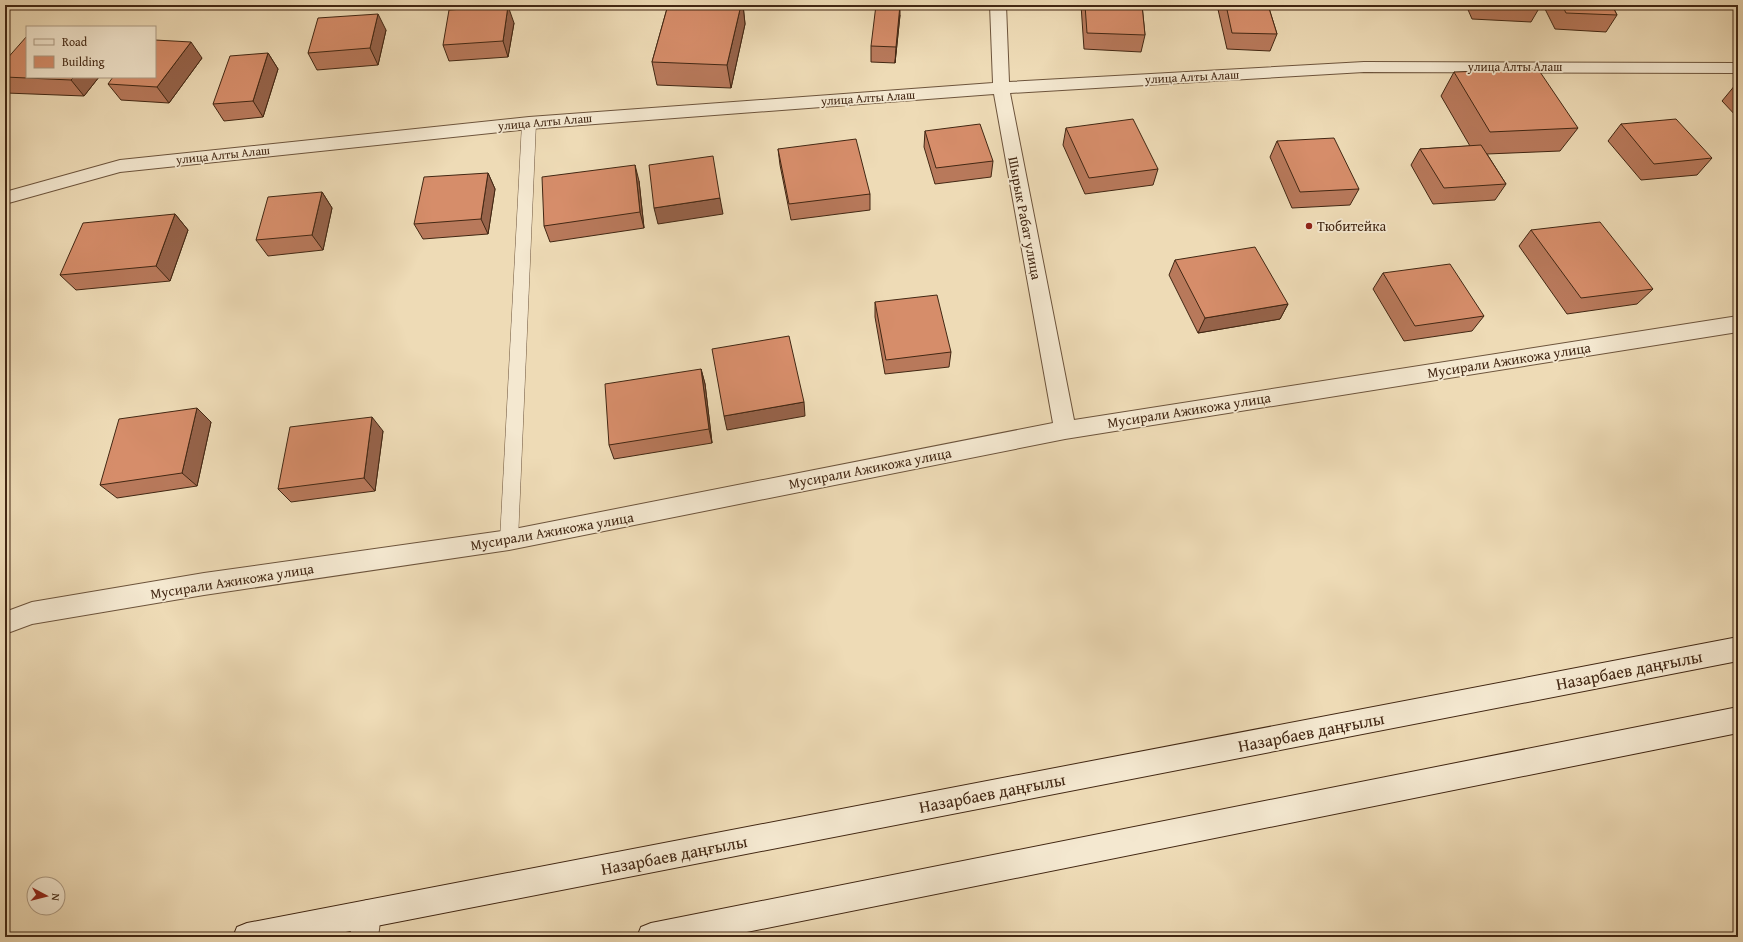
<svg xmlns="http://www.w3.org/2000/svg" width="1743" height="942" viewBox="0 0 1743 942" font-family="'Gentium Book Plus',serif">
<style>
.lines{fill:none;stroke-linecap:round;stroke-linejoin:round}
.service-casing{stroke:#6d543c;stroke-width:1}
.minor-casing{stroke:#6d543c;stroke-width:2}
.secondary-casing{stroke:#422713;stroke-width:2}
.service{fill:#f4e8d0;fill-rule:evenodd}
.minor{fill:#f4e8d0;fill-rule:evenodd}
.secondary{fill:#f4e8d0;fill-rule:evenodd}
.wall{fill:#b8795b;stroke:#422713}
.shaded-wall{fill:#96634a;stroke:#422713}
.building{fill:#d68d6a;stroke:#422713}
.poi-dot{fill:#8f2418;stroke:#f4e8d0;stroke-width:1.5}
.labels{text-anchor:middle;stroke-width:3.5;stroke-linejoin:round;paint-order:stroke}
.far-street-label{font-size:12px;fill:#422713;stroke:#f4e8d0}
.street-label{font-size:14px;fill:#422713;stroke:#f4e8d0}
.poi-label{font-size:14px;fill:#422713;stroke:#f4e8d0;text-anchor:start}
.near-street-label{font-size:17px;fill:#422713;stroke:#f4e8d0}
</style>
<rect width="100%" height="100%" fill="#eedbb6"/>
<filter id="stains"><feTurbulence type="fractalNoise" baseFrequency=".005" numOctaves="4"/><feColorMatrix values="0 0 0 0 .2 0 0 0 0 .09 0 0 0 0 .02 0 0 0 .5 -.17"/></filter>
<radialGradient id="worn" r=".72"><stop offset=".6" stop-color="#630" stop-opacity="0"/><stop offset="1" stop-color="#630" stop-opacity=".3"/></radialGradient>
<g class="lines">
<g class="service-casing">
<path id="service" d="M529 119 534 120 536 123 518 540 515 546 509 548 503 546 500 540 522 123 524 120Z"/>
</g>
<g class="minor-casing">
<g id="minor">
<path d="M990 5H1006L1009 82 1364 62 1738 63V73L1364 72 1010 93 1074 420 1738 316V332L1065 439 509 550 204 595 32 624 5 634V612L32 602 204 573 509 530 1053 423 994 94 529 129 120 172 5 204V192L120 160 529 117 993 83Z"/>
<path d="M367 900 377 904 381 914 378 937H350L353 914 357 904Z"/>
</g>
</g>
<g class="secondary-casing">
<g id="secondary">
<path d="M1738 637V661L320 937H233L237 927 247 923Z"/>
<path d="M1738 707V733L722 937H637L641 927 651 923Z"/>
</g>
</g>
<use href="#service" class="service"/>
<use href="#minor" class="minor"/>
<use href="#secondary" class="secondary"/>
</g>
<g class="wall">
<path d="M602 5H660L659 7H603Z"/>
<path d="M668 5H743L745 24 731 88 657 85 652 62Z"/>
<path d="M1081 5H1142L1145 35 1141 52 1084 49Z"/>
<path d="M1172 5H1211V6Z"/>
<path d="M1217 5H1268L1277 34 1270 51 1227 49Z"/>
<path d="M1466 5H1541L1531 22 1472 19Z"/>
<path d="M1543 5H1612L1617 15 1606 32 1555 29Z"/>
<path d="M900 15 895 63 871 62V46Z"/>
<path d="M514 23 508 57 449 61 443 45Z"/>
<path d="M386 30 378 65 317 70 308 53Z"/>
<path d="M268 53 278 69 263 117 224 121 213 104Z"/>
<path d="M202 58 169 103 121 100 108 84Z"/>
<path d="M5 61 27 77H99L84 96 6 93 5 92Z"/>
<path d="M1454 72 1578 128 1560 151 1487 154 1506 184 1495 200 1433 204 1411 165 1420 149 1470 146 1441 96Z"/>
<path d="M1736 84H1738V118L1722 101Z"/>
<path d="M1621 124 1712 158 1697 175 1641 180 1608 141Z"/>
<path d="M1066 128 1158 169 1153 185 1085 194 1063 145Z"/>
<path d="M925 131 993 161 991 177 935 184 924 147Z"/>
<path d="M1277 141 1359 189 1350 205 1292 208 1270 157Z"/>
<path d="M778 149 870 194V210L791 220 780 165Z"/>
<path d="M488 173 495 189 488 234 423 239 414 224Z"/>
<path d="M639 181 644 228 550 242 544 226Z"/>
<path d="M322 192 332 208 323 250 268 256 256 240Z"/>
<path d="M175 214 188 230 170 281 76 290 60 275Z"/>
<path d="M1531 230 1653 289 1637 304 1567 314 1519 246Z"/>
<path d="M1175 260 1288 304 1280 319 1198 333 1169 275Z"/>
<path d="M1383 273 1484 316 1472 331 1404 341 1373 289Z"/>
<path d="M875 302 951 352 949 367 885 374 875 317Z"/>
<path d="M701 369 705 384 712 443 614 459 609 445Z"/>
<path d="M211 422 197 486 117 498 100 485Z"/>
<path d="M383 431 375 491 291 502 278 489Z"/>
</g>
<g class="shaded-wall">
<path d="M741 5H743L745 24 731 88 727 65Z"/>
<path d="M900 5V15L895 63 896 47Z"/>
<path d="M508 6 514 23 508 57 503 41Z"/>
<path d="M378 14 386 30 378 65 370 48Z"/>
<path d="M191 42 202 58 169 103 157 87Z"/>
<path d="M268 53 278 69 263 117 253 101Z"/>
<path d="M74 77H99L84 96 71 80Z"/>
<path d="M635 165 639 181 644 228 640 212Z"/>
<path d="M488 173 495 189 488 234 481 219Z"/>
<path d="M322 192 332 208 323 250 312 235Z"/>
<path d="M720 198 723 214 658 224 654 208Z"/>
<path d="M175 214 188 230 170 281 156 266Z"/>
<path d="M1288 304 1280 319 1198 333 1205 318Z"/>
<path d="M701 369 705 384 712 443 709 429Z"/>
<path d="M804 402 805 416 727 430 724 416Z"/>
<path d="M197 408 211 422 197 486 182 473Z"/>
<path d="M372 417 383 431 375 491 364 478Z"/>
</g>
<g class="building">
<path d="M668 5H741L727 65 652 62Z"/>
<path d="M876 5H900L896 47 871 46Z"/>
<path d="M1085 5H1142L1145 35 1087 33Z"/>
<path d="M1226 5H1268L1277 34 1232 33Z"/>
<path d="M1562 5H1612L1617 15 1566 13Z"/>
<path d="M508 6 503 41 443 45 449 10Z"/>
<path d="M378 14 370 48 308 53 318 18Z"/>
<path d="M27 36V77H74L71 80 5 77V61Z"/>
<path d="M155 40 191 42 157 87 108 84 113 77H155Z"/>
<path d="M268 53 253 101 213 104 230 56Z"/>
<path d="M1538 69 1578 128 1490 132 1454 72Z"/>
<path d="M1133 119 1158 169 1089 178 1066 128Z"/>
<path d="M1676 119 1712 158 1654 164 1621 124Z"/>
<path d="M980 124 993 161 936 168 925 131Z"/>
<path d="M1334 138 1359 189 1300 192 1277 141Z"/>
<path d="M856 139 870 194 789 204 778 149Z"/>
<path d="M1481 145 1506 184 1444 188 1420 149Z"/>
<path d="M713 156 720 198 654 208 649 165Z"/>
<path d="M635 165 640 212 544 226 542 177Z"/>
<path d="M488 173 481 219 414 224 424 177Z"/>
<path d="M322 192 312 235 256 240 268 197Z"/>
<path d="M175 214 156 266 60 275 83 223Z"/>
<path d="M1600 222 1653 289 1581 298 1531 230Z"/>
<path d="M1255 247 1288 304 1205 318 1175 260Z"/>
<path d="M1450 264 1484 316 1415 326 1383 273Z"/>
<path d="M937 295 951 352 886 360 875 302Z"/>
<path d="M789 336 804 402 724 416 712 349Z"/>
<path d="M701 369 709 429 609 445 605 384Z"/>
<path d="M197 408 182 473 100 485 119 419Z"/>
<path d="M372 417 364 478 278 489 290 427Z"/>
</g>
<circle class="poi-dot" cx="1309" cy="226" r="4"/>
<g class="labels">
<g class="far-street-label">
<text x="1515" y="71">улица Алты Алаш</text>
<text transform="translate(1192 77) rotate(-3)" y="4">улица Алты Алаш</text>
<text transform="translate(868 98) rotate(-4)" y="4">улица Алты Алаш</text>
<text transform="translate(545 122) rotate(-5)" y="4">улица Алты Алаш</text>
<text transform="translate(223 155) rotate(-6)" y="4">улица Алты Алаш</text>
</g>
<g class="street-label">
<text transform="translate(1025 218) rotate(79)" y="5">Шырык Рабат улица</text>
<text transform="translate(1509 360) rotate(-9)" y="5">Мусирали Ажикожа улица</text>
<text transform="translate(1189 410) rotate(-9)" y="5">Мусирали Ажикожа улица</text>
<text transform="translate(870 468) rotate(-11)" y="5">Мусирали Ажикожа улица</text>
<text transform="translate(552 531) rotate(-10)" y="5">Мусирали Ажикожа улица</text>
<text transform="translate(232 581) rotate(-9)" y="5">Мусирали Ажикожа улица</text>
</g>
<g class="poi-label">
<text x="1317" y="231">Тюбитейка</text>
</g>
<g class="near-street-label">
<text transform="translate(1629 670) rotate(-11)" y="6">Назарбаев даңғылы</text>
<text transform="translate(1311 732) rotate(-11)" y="6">Назарбаев даңғылы</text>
<text transform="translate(992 793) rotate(-11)" y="6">Назарбаев даңғылы</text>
<text transform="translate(674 855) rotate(-11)" y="6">Назарбаев даңғылы</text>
</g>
</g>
<rect width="1743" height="942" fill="none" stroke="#eedbb6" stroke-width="20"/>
<rect x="6" y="6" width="1731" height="930" fill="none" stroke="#422713" stroke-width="2"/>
<rect x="10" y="10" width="1723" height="922" fill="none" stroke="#422713"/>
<rect x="26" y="26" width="130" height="52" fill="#f4e8d0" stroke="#ad9b84"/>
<rect x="34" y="39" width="20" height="6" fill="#f4e8d0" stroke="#ad9b84"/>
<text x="62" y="46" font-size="12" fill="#422713">Road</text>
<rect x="34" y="56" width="20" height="12" fill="#d68d6a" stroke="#ad9b84"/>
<text x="62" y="66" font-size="12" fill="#422713">Building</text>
<g transform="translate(46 896) rotate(97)"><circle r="19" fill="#f4e8d0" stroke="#ad9b84"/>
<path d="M0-3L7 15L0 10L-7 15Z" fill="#8f2418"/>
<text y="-6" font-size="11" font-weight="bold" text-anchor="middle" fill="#422713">N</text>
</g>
<rect width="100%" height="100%" filter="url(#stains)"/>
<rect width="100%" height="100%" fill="url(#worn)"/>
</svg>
